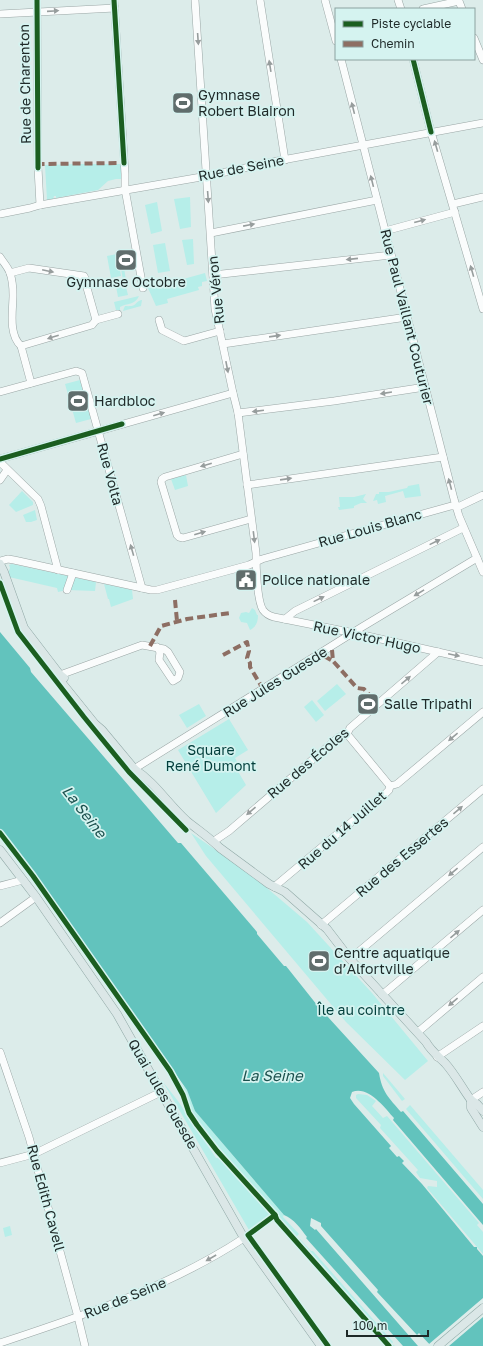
<svg xmlns="http://www.w3.org/2000/svg" width="483" height="1346" viewBox="0 0 483 1346" font-family="'Golos Text',sans-serif">
<style>
.green{fill:#b6eee9}
.water{fill:#62c3bd}
.pier{fill:#dcecea}
.lines{fill:none;stroke-linecap:round;stroke-linejoin:round}
.minor-casing{stroke:#9aa6a5;stroke-width:8}
.major-casing{stroke:#90a8a6;stroke-width:9}
.minor{stroke:#fafcfc;stroke-width:7}
.major{stroke:#dbe7e7;stroke-width:8}
.quiet{stroke:#8d6e63;stroke-width:4;stroke-dasharray:8 4;stroke-linecap:butt}
.cycleway-casing{stroke:#d5f3f0;stroke-width:8}
.cycleway{stroke:#1b5e20;stroke-width:5}
.oneway{fill:#979d9d}
.labels{text-anchor:middle;stroke-width:3.5;stroke-linejoin:round;paint-order:stroke}
.street-label{font-size:14px;fill:#1e2928;stroke:#d5f3f0}
.poi-label{font-size:14px;fill:#1e2928;stroke:#d5f3f0;text-anchor:start}
.park-label{font-size:14px;fill:#023e3b;stroke:#d5f3f0}
.water-label{font-size:15px;font-style:italic;fill:#1b504d;stroke:#d5f3f0}
</style>
<rect width="100%" height="100%" fill="#dcecea"/>
<g class="green">
<path d="M77 164H120L122 168V179H116L108 181 98 190 56 198V196H54L53 199 47 200 45 165Z"/>
<path d="M190 197 191 227 180 229 174 199Z"/>
<path d="M157 202 162 231 151 234 145 205Z"/>
<path d="M193 239 194 264 187 265 182 240Z"/>
<path d="M165 243 170 271 158 273 153 245Z"/>
<path d="M117 254 121 276 111 278 107 256Z"/>
<path d="M122 256 127 286 126 287 128 295 118 297 115 281 123 280 119 257Z"/>
<path d="M205 273 207 281 202 282V286L198 287 199 290 167 299 168 303 156 306 148 288V287L151 288Z"/>
<path d="M139 296C135 305 127 303 120 307V311L116 310 114 302Z"/>
<path d="M142 300 141 306 123 311 124 308 125 306C139 307 133 302 142 300Z"/>
<path d="M80 380 91 419 76 423 65 384Z"/>
<path d="M186 475 188 486 175 490 171 479Z"/>
<path d="M419 484 421 496 405 498 403 491 385 496 386 502 378 504 377 500 373 501 376 494H379V492H389L407 488 408 486Z"/>
<path d="M22 491 33 502V505L16 512 9 505Z"/>
<path d="M366 494 363 499 367 503H361L354 506V508L339 510 338 507H340L339 497H354Z"/>
<path d="M35 510 37 520 31 522H26L23 515Z"/>
<path d="M12 564 96 582 95 591 67 590 58 592 57 588 9 577 8 573 10 568 9 565Z"/>
<path d="M104 584 132 590 133 599 111 607 109 599H108Z"/>
<path d="M252 608 255 610 257 615H258C258 622 256 627 250 630L247 623 241 622 239 618 241 613 246 612 249 613Z"/>
<path d="M337 684 346 694 325 711 317 701Z"/>
<path d="M312 700 324 715 316 722 304 707Z"/>
<path d="M199 704 206 716 187 728 179 715Z"/>
<path d="M229 719 248 750 235 758 239 765 236 768 246 785 216 813 178 750Z"/>
<path d="M191 833 248 872 307 922 372 993 428 1061 405 1080 346 1022 206 856Z"/>
<path d="M383 1073 405 1099 402 1101 383 1076Z"/>
<path d="M179 1081 187 1090 195 1111 284 1215 283 1217 299 1234 296 1237 279 1219 280 1217 222 1153 195 1119 191 1111Z"/>
<path d="M163 1082 178 1101 216 1158H219L269 1212 271 1214 269 1218 249 1230Z"/>
<path d="M358 1094 367 1095 376 1101 372 1106 383 1118 387 1116 479 1223 477 1225 483 1232V1254L427 1188 428 1186 437 1187V1181L420 1178 416 1172 418 1170 380 1128 381 1125 356 1098V1095Z"/>
<path d="M410 1105 483 1190V1199L406 1109Z"/>
<path d="M10 1226 12 1235 5 1237 3 1228Z"/>
<path d="M300 1239 311 1251H313L393 1342 392 1344 395 1346H391L298 1240Z"/>
</g>
<path class="water" d="M0 632 30 668 31 672 178 843H181L257 932V934L284 966H286L317 1005 379 1073C382 1092 389 1098 401 1112L403 1111 483 1204V1225L393 1120 394 1118C385 1108 368 1085 352 1092L350 1098 354 1104 391 1146 389 1148 397 1157 399 1156 404 1161 402 1163 422 1184 474 1247H477V1249L483 1256V1346H431L419 1333 417 1335 377 1292 378 1290 321 1226V1223L311 1218 310 1226 315 1230 316 1229 418 1346H403L306 1238 307 1237C301 1229 294 1219 284 1215L195 1111 187 1090 28 866 0 830Z"/>
<path class="pier" d="M483 1298V1317L449 1346H429L425 1342 429 1344Z"/>
<g class="lines">
<g class="minor-casing">
<g id="minor">
<path d="M37 0 38 168 40 205"/>
<path d="M114 0 125 174V189L143 288"/>
<path d="M195 0 215 309 233 393 238 413 256 553C256 566 257 601 263 610 266 614 270 616 274 617L354 633 483 662"/>
<path d="M260 0 285 160"/>
<path d="M325 0 336 41"/>
<path d="M398 0 401 9"/>
<path d="M423 9 459 1 462 9"/>
<path d="M0 14 115 8"/>
<path d="M474 38 483 60"/>
<path d="M341 59 454 499 459 516 483 572"/>
<path d="M413 59 431 132 483 309"/>
<path d="M453 204 483 197"/>
<path d="M0 214 30 208 40 205 207 176 277 161 483 123"/>
<path d="M385 231 455 212"/>
<path d="M211 233 377 200"/>
<path d="M0 257C3 262 8 267 10 273 12 279 13 288 13 295 13 310 8 334 21 346L31 383"/>
<path d="M10 273 29 268 84 276 87 283V288L96 320 92 325 21 346"/>
<path d="M213 275 391 255"/>
<path d="M96 320 118 314"/>
<path d="M159 320 162 330 184 341 220 331"/>
<path d="M223 344 407 317"/>
<path d="M0 392 76 371 82 373 142 588"/>
<path d="M238 413 334 401 425 387"/>
<path d="M243 454 165 477 162 479 161 482 177 535 179 537 183 538 251 519"/>
<path d="M0 459 233 393"/>
<path d="M0 462 38 499 41 506 58 570"/>
<path d="M0 480 7 470"/>
<path d="M247 485 443 457"/>
<path d="M0 561 8 559 14 560 151 590H157L249 565 262 559 451 506H460L483 495"/>
<path d="M67 590 73 573"/>
<path d="M285 619 295 611 463 528"/>
<path d="M60 675 142 645 164 649 168 652 180 672 178 678 173 681 159 660 160 652 157 647"/>
<path d="M347 734 350 728 438 652"/>
<path d="M347 734 390 786"/>
<path d="M134 769 362 627 477 558"/>
<path d="M390 786 397 784 483 712"/>
<path d="M214 841 229 831 339 737 347 734"/>
<path d="M0 886 23 880"/>
<path d="M274 887 385 794 389 790 390 786"/>
<path d="M0 923 36 897"/>
<path d="M321 925 483 789"/>
<path d="M350 959 483 847"/>
<path d="M382 995 483 910"/>
<path d="M418 1032 483 977"/>
<path d="M0 1052 29 1137 49 1211 78 1317 85 1346"/>
<path d="M437 1057 483 1026"/>
<path d="M471 1100 483 1092"/>
<path d="M0 1163 34 1154 161 1092"/>
<path d="M0 1343C85 1315 169 1287 244 1238"/>
</g>
</g>
<g class="major-casing">
<g id="major">
<path d="M0 564 4 572 24 628 60 675 64 678"/>
<path d="M60 675 62 683 95 724 102 730 137 772"/>
<path d="M134 769C155 782 168 804 187 821 198 830 210 838 220 848L269 884 285 892 327 929 350 959 426 1042C431 1051 438 1056 445 1063 455 1074 462 1088 471 1100L477 1104 483 1111"/>
<path d="M0 850 36 897 117 1014 161 1092 244 1238 321 1346"/>
<path d="M471 1100V1108L483 1127"/>
<path d="M438 1346 483 1308"/>
</g>
</g>
<use href="#minor" class="minor"/>
<use href="#major" class="major"/>
<g class="quiet">
<path d="M39 168 41 164 124 163"/>
<path d="M175 600 177 621"/>
<path d="M150 646 161 626 187 619 230 613"/>
<path d="M332 650 333 661 357 688 364 689 376 702"/>
<path d="M223 655 247 642 249 651 247 658 250 663V667L263 689"/>
<path d="M324 656 333 661"/>
</g>
<g class="cycleway-casing">
<g id="cycleway">
<path d="M37 0 38 168"/>
<path d="M114 0 124 163"/>
<path d="M413 59 431 132"/>
<path d="M0 459 122 424"/>
<path d="M0 583 18 632 84 717 129 772 186 830"/>
<path d="M0 833 33 876 170 1071 183 1095 189 1113 197 1125 217 1151 275 1215 277 1220 389 1346"/>
<path d="M275 1215 248 1235 328 1346"/>
</g>
</g>
<use href="#cycleway" class="cycleway"/>
</g>
<defs><path id="oneway-solid" d="M-6-.8H1V-3.2L6.5 0L1 3.2V.8H-6Z"/></defs>
<g class="oneway">
<use href="#oneway-solid" transform="translate(53 11) rotate(-4)"/>
<use href="#oneway-solid" transform="translate(198 39) rotate(86)"/>
<use href="#oneway-solid" transform="translate(270 66) rotate(-99)"/>
<use href="#oneway-solid" transform="translate(353 108) rotate(-104)"/>
<use href="#oneway-solid" transform="translate(436 146) rotate(-106)"/>
<use href="#oneway-solid" transform="translate(372 181) rotate(-104)"/>
<use href="#oneway-solid" transform="translate(208 197) rotate(86)"/>
<use href="#oneway-solid" transform="translate(420 221) rotate(-15)"/>
<use href="#oneway-solid" transform="translate(249 225) rotate(-11)"/>
<use href="#oneway-solid" transform="translate(352 259) rotate(174)"/>
<use href="#oneway-solid" transform="translate(48 271) rotate(12)"/>
<use href="#oneway-solid" transform="translate(472 271) rotate(-106)"/>
<use href="#oneway-solid" transform="translate(275 336) rotate(-8)"/>
<use href="#oneway-solid" transform="translate(53 337) rotate(163)"/>
<use href="#oneway-solid" transform="translate(227 367) rotate(79)"/>
<use href="#oneway-solid" transform="translate(386 393) rotate(171)"/>
<use href="#oneway-solid" transform="translate(258 411) rotate(173)"/>
<use href="#oneway-solid" transform="translate(159 414) rotate(-16)"/>
<use href="#oneway-solid" transform="translate(206 465) rotate(164)"/>
<use href="#oneway-solid" transform="translate(286 479) rotate(-8)"/>
<use href="#oneway-solid" transform="translate(450 484) rotate(-105)"/>
<use href="#oneway-solid" transform="translate(200 533) rotate(-16)"/>
<use href="#oneway-solid" transform="translate(254 537) rotate(83)"/>
<use href="#oneway-solid" transform="translate(435 542) rotate(-26)"/>
<use href="#oneway-solid" transform="translate(132 550) rotate(-106)"/>
<use href="#oneway-solid" transform="translate(419 593) rotate(149)"/>
<use href="#oneway-solid" transform="translate(319 599) rotate(-26)"/>
<use href="#oneway-solid" transform="translate(454 655) rotate(12)"/>
<use href="#oneway-solid" transform="translate(406 680) rotate(-40)"/>
<use href="#oneway-solid" transform="translate(453 737) rotate(140)"/>
<use href="#oneway-solid" transform="translate(458 810) rotate(-40)"/>
<use href="#oneway-solid" transform="translate(251 811) rotate(139)"/>
<use href="#oneway-solid" transform="translate(453 872) rotate(140)"/>
<use href="#oneway-solid" transform="translate(455 934) rotate(-40)"/>
<use href="#oneway-solid" transform="translate(453 1002) rotate(140)"/>
<use href="#oneway-solid" transform="translate(211 1258) rotate(150)"/>
</g>
<defs>
<g id="stadium-square" transform="scale(1.15)"><rect x="-9" y="-9" width="18" height="18" rx="4" fill="#606d6c" stroke="#d5f3f0"/><path d="M0-5a6.5 5 0 1 0 0 10a6.5 5 0 1 0 0-10ZM-3.5-1.8h7v3.6h-7Z" fill="#fff"/></g>
<g id="civic-square" transform="scale(1.15)"><rect x="-9" y="-9" width="18" height="18" rx="4" fill="#606d6c" stroke="#d5f3f0"/><path d="M-.6-6.5H3V-4.5H.6V-3L4-1V1h2V6H-6V1h2V-1L-.6-3ZM-1.2 2.5V6h2.4V2.5Z" fill="#fff"/></g>
</defs>
<g fill-rule="evenodd">
<use href="#stadium-square" x="183" y="103"/>
<use href="#stadium-square" x="126" y="260"/>
<use href="#stadium-square" x="78" y="401"/>
<use href="#civic-square" x="246" y="580"/>
<use href="#stadium-square" x="368" y="704"/>
<use href="#stadium-square" x="319" y="961"/>
</g>
<g class="labels">
<g class="street-label">
<text transform="translate(25 84) rotate(-91)" y="5">Rue de Charenton</text>
<text transform="translate(241 168) rotate(-11)" y="5">Rue de Seine</text>
<text transform="translate(216 290) rotate(-96)" y="5">Rue Véron</text>
<text transform="translate(407 317) rotate(76)" y="5">Rue Paul Vaillant Couturier</text>
<text transform="translate(110 474) rotate(75)" y="5">Rue Volta</text>
<text transform="translate(370 528) rotate(-16)" y="5">Rue Louis Blanc</text>
<text transform="translate(367 637) rotate(12)" y="5">Rue Victor Hugo</text>
<text transform="translate(275 682) rotate(-32)" y="5">Rue Jules Guesde</text>
<text transform="translate(308 763) rotate(-40)" y="5">Rue des Écoles</text>
<text transform="translate(342 830) rotate(-41)" y="5">Rue du 14 Juillet</text>
<text transform="translate(402 857) rotate(-40)" y="5">Rue des Essertes</text>
<text transform="translate(163 1094) rotate(60)" y="5">Quai Jules Guesde</text>
<text transform="translate(46 1198) rotate(75)" y="5">Rue Edith Cavell</text>
<text transform="translate(125 1298) rotate(-22)" y="5">Rue de Seine</text>
</g>
<g class="poi-label">
<text x="198" y="100">Gymnase<tspan x="198" dy="16">Robert Blairon</tspan></text>
<text x="126" y="287" text-anchor="middle">Gymnase Octobre</text>
<text x="94" y="406">Hardbloc</text>
<text x="262" y="585">Police nationale</text>
<text x="384" y="709">Salle Tripathi</text>
<text x="334" y="958">Centre aquatique<tspan x="334" dy="16">d’Alfortville</tspan></text>
</g>
<g class="park-label">
<text x="211" y="755">Square<tspan x="211" dy="16">René Dumont</tspan></text>
<text x="361" y="1015">Île au cointre</text>
</g>
<g class="water-label">
<text transform="translate(84 812) rotate(52)" y="5">La Seine</text>
<text x="272" y="1081">La Seine</text>
</g>
</g>
<rect x="335" y="8" width="140" height="52" fill="#d5f3f0" stroke="#8ca2a0"/>
<rect x="343" y="21" width="20" height="6" fill="#1b5e20" stroke="#8ca2a0"/>
<text x="371" y="28" font-size="12" fill="#1e2928">Piste cyclable</text>
<rect x="343" y="41" width="20" height="6" fill="#8d6e63" stroke="#8ca2a0"/>
<text x="371" y="48" font-size="12" fill="#1e2928">Chemin</text>
<path d="M347 1330v6h81v-6" fill="none" stroke="#1e2928" stroke-width="2"/>
<text x="353" y="1330" font-size="12" fill="#1e2928" stroke="#d5f3f0" stroke-width="3" paint-order="stroke">100 m</text>
</svg>
